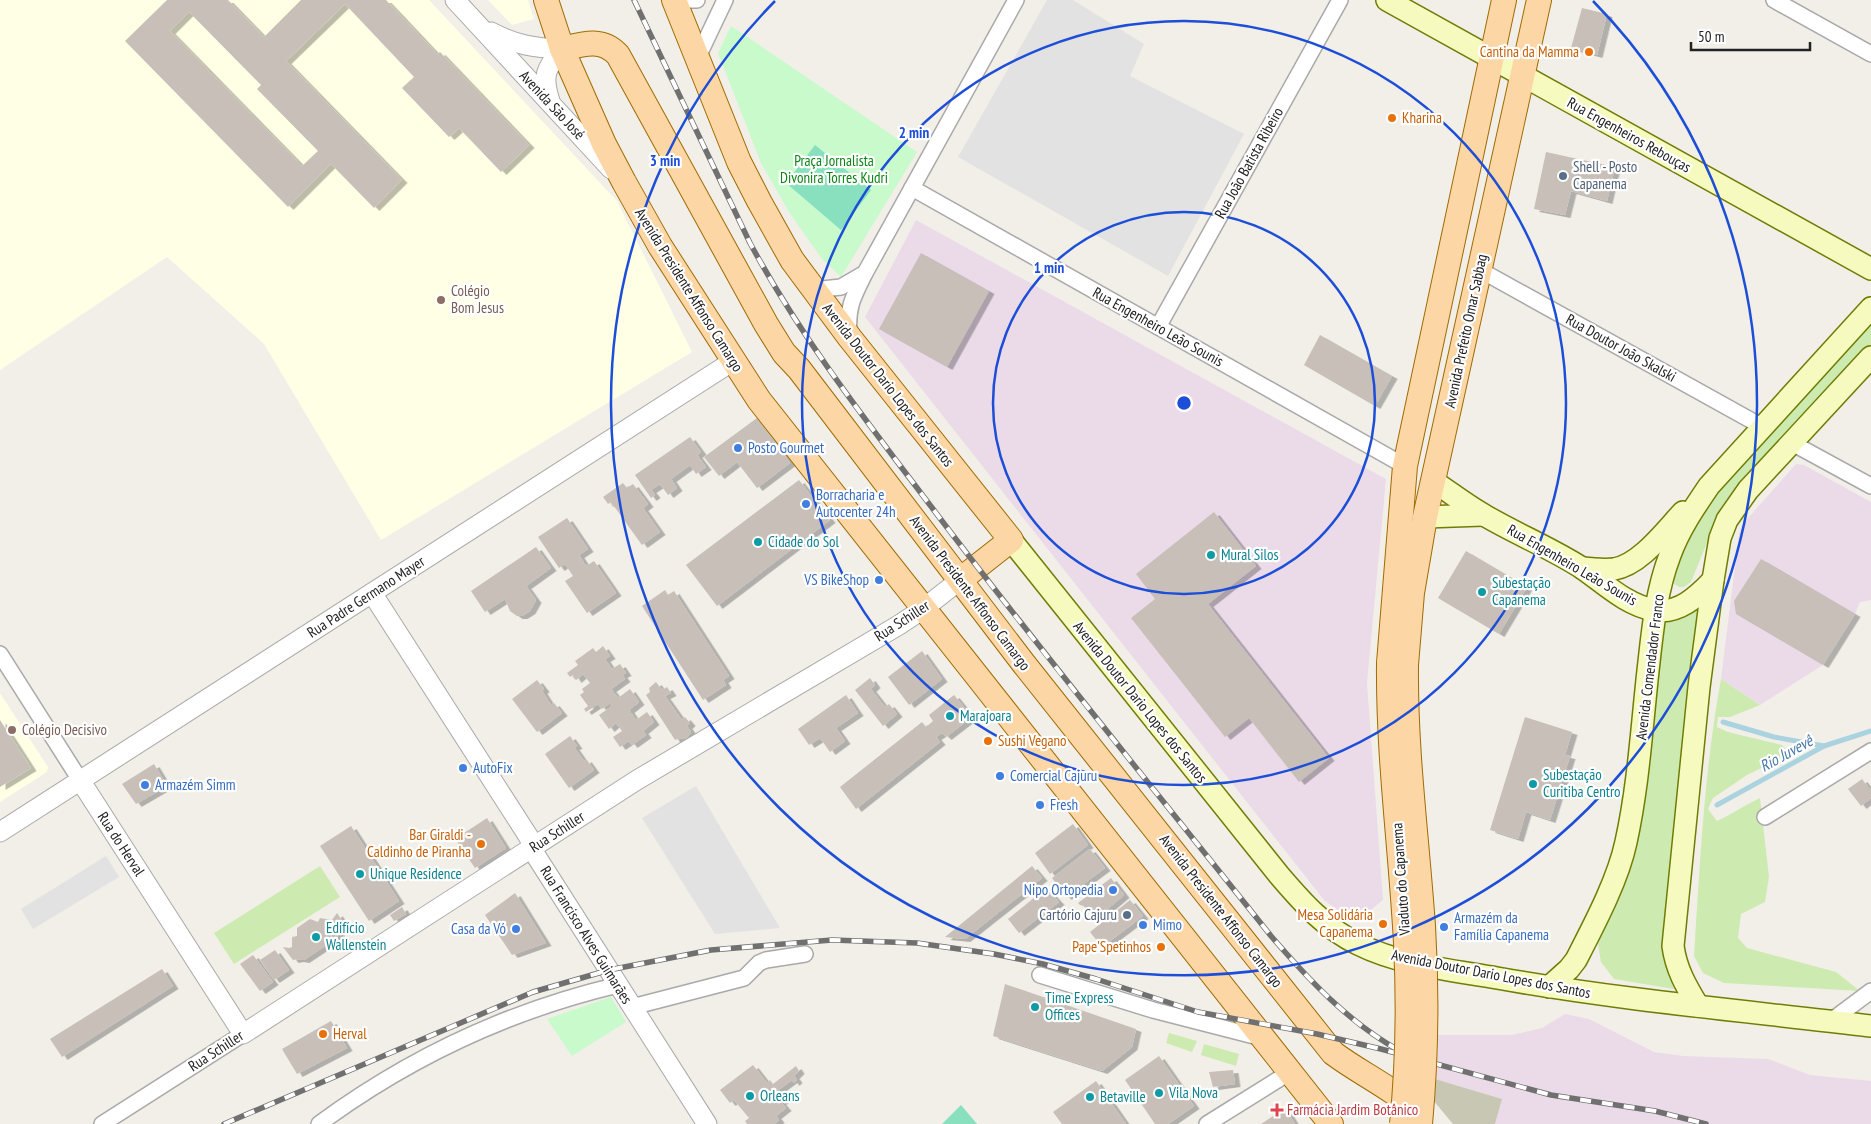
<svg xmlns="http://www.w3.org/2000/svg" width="1871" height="1124" viewBox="0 0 1871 1124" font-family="'PT Sans Narrow',sans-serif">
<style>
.industrial{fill:#ebdbe8}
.education{fill:#ffffe5}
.construction{fill:#c7c7b4}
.grass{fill:#cdebb0}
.park{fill:#c8facc}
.pitch{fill:#88e0be}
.parking{fill:#e2e2e2}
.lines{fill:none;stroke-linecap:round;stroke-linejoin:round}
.stream{stroke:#aad3df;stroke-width:5}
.building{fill:#c7bfb8;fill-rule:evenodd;filter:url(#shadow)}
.minor-casing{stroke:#a9a9a9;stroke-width:18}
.tertiary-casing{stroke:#a9a9a9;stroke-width:21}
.secondary-casing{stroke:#707d05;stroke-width:24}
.primary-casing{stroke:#a06b00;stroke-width:26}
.minor{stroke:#fff;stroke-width:15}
.tertiary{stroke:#fff;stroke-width:19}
.secondary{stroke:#f7fabf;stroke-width:21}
.primary{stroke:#fcd6a4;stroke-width:24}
.rail-casing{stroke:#707070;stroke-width:5.5}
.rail{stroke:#fff;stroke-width:4;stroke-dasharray:11;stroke-linecap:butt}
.primary-bridge-casing{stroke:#a06b00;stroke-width:26;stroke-linecap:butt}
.primary-bridge{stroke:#fcd6a4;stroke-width:24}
.ring{fill:none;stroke:#1d4ed8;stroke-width:2.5}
.food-dot{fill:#e8710a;stroke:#fff;stroke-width:2}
.service-dot{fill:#5c6f8a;stroke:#fff;stroke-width:2}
.education-dot{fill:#8d6e63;stroke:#fff;stroke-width:2}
.shop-dot{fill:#3f7fe0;stroke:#fff;stroke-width:2}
.culture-dot{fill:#0f9aa8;stroke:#fff;stroke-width:2}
.health-dot{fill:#e0444e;stroke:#fff;stroke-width:2}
.labels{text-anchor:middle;stroke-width:4.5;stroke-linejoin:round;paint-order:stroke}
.food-label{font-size:15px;fill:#c56008;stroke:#fff;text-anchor:end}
.street-label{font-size:15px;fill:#222;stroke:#fff}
.park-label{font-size:15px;fill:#0c8416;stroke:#fff}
.service-label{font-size:15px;fill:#4e5e75;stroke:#fff;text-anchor:start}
.education-label{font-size:15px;fill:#785e54;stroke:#fff;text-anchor:start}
.shop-label{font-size:15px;fill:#366cbe;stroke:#fff;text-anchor:start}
.culture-label{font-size:15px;fill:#0d838f;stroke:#fff;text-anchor:start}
.health-label{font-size:15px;fill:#be3a42;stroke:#fff;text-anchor:start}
.water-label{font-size:16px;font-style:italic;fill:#4a7aab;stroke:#fff}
.centre{fill:#1d4ed8;stroke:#fff;stroke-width:2.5}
.ring-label{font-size:15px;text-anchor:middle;font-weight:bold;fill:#1d4ed8;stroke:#fff;stroke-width:4.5;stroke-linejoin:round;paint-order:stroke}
</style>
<defs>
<filter id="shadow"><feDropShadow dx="5.5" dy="3" stdDeviation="0" flood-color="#0004"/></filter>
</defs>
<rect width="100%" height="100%" fill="#f2efe9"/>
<g class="industrial">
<path d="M916 220 1386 479 1367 683 1383 900 1355 923 1324 900 865 317Z"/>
<path d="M1796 464 1804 465 1871 502V600L1860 602 1855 614 1823 665 1760 705 1721 679 1739 534 1742 525Z"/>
<path d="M1565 1014 1589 1019 1654 1052 1683 1056 1768 1059 1810 1075 1871 1081V1124H1495L1502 1099 1435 1079 1437 1035H1512L1542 1028Z"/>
</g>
<g class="education">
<path d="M0 0H429L617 201 692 352 381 540 264 344 167 257 0 370Z"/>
<path d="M488 0H528L534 19 512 25Z"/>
<path d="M0 693 48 767 47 772 0 802Z"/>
</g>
<path class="construction" d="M1435 1079 1502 1099 1495 1124H1453L1433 1100Z"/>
<g class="grass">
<path d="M1871 311V344L1727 503 1713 528 1691 582 1684 587H1679L1671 582 1692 525 1709 496Z"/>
<path d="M1701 605 1669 973 1674 989 1614 979 1601 962 1598 944 1602 930 1634 852 1639 834 1663 618Z"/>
<path d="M1721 679 1760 705 1730 717H1718L1717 727 1728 732 1782 745 1790 754 1747 775 1725 790 1713 798 1708 809 1717 821C1732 814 1745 805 1760 798L1769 877 1765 902 1741 914 1738 938 1747 948 1836 972 1860 991 1724 983 1703 973 1694 956C1700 864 1704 771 1721 679Z"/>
<path d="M320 866 340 897 234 964 214 933Z"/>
<path d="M1169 1033 1197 1041 1192 1052 1166 1043Z"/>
<path d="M1204 1044 1239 1054 1236 1066 1201 1055Z"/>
</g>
<g class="park">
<path d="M731 26 917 152 841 277 822 259 789 212 761 163 718 53Z"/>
<path d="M611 997 626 1022 572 1056 547 1019Z"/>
</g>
<g class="pitch">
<path d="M815 145 871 190 841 230 786 183Z"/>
<path d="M961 1105 977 1124H942Z"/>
</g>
<g class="parking">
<path d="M1047 0H1073L1144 44 1130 76 1244 134 1168 276 958 157Z"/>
<path d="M696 786 780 928 715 934 642 818Z"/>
<path d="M106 856 119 877 33 929 21 909Z"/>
</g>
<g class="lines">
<g class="stream">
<path d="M1723 722 1774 737 1824 746"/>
<path d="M1717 805 1824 746 1871 731"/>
</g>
</g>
<g class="building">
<path d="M167 0H228L264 37 301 0H386L437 54 440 52 529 145 501 172 459 128 449 137 402 88 414 77 345 4 286 61 402 180 374 208 331 164 288 207 125 41ZM189 12 261 85 257 89 318 151 302 166 170 31Z"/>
<path d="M1582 8 1607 14 1597 55 1571 48Z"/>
<path d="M1546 152 1615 167 1607 201 1571 191 1565 215 1534 209Z"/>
<path d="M921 253 989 291 947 367 879 329Z"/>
<path d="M1320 335 1392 376 1375 406 1304 365Z"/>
<path d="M757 418 790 463 757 488 737 462 719 476 704 457Z"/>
<path d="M690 437 701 452 697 455 706 467 696 474 690 465 671 479 677 488 668 495 660 484 651 490 655 495 651 498 635 475Z"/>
<path d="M799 480 830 520 717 606 686 565Z"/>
<path d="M623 483 627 488 633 484 648 504 643 508 660 532 642 545 611 502 608 504 603 497Z"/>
<path d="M1214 512 1256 566 1208 604 1329 758 1299 782 1249 718 1225 737 1131 618 1155 599 1136 574Z"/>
<path d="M567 518 588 549 579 555 586 566 594 561 616 593 587 613 565 581 573 576 565 564 559 568 538 537Z"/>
<path d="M536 547 551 568 526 586 536 600 530 611 522 616H517L510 611 505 599 485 612 471 591Z"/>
<path d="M1466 551 1527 587 1499 634 1438 598Z"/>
<path d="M1761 559 1855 614 1823 665 1736 614 1734 601Z"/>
<path d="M665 590 668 595 674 591 729 676 723 680 726 685 703 700 642 606Z"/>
<path d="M603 646 610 656 605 659 612 669 620 664 626 673 622 675 625 679 611 689 618 698 630 689 639 702 629 710 636 720 647 712 654 722 643 731 646 735 632 745 629 741 620 747 613 737 622 731 616 723 609 729 599 715 612 706 610 703 602 709 598 704 586 712 584 709 588 706 580 695 584 692 582 689 590 683 583 674 576 680 573 675 570 677 567 673 578 665 575 661 593 648 596 652Z"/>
<path d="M922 651 942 679 909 705 888 677Z"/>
<path d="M870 678 875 685 871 689 885 707 889 704 897 714 883 726 855 690Z"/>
<path d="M537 680 544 689 542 691 551 705 554 703 562 713 537 732 512 699Z"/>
<path d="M656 682 662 690 667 687 671 693 665 696 682 720 685 717 690 723 687 726 691 732 686 739 680 738 675 740 646 695 650 692 649 688Z"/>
<path d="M846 695 858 713 836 728 845 741 830 752 820 738 809 745 798 729Z"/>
<path d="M954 695 972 717 946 737 942 733 936 737 940 742 856 809 840 787 922 722 926 727 933 721 929 715Z"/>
<path d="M1525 717 1572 732 1565 755 1570 756 1550 820 1526 812 1518 839 1490 830Z"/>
<path d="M0 720 31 768 0 787Z"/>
<path d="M570 736 577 746 574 747 584 761 586 759 594 770 569 788 545 754Z"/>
<path d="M154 764 167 786 136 804 122 784Z"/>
<path d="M1862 779 1871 791V798L1861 806 1848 789Z"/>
<path d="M487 818 506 848 475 868 455 839Z"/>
<path d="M1073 824 1088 845 1050 874 1035 853Z"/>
<path d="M351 826 399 901 369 921 320 846Z"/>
<path d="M1090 849 1105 868 1066 897 1052 878Z"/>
<path d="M1032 866 1042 878 965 939 945 937Z"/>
<path d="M1111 878 1124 895 1104 912 1080 905 1078 903Z"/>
<path d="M1046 888 1059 902 1019 933 1008 919Z"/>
<path d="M515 893 546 943 512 955 485 915Z"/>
<path d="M1130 900 1143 916 1102 947 1090 932Z"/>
<path d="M402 907 406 914 394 921 390 915Z"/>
<path d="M337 913 345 925 340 930 337 938 304 960 298 959 293 960 283 947 289 948 292 947V937L297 936V928L310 919 318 922 320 918 332 920Z"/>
<path d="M275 950 289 970 274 980 260 960Z"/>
<path d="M253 955 273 982 260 991 240 964Z"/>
<path d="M162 969 173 986 62 1057 50 1039Z"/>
<path d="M1005 984 1136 1029 1132 1047 1102 1071 993 1036Z"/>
<path d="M331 1021 347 1048 297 1074 282 1049Z"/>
<path d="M1159 1056 1194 1106 1168 1124H1155L1125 1080Z"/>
<path d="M753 1065 767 1083 770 1080 773 1084 796 1066 799 1071 794 1076 797 1080 794 1083 792 1080 773 1094 776 1098 780 1094 784 1099 781 1102 786 1108 776 1116 779 1120 774 1124H747L745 1121 749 1118 734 1100 730 1103 720 1090Z"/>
<path d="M1233 1070 1235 1084 1213 1087 1209 1072Z"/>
<path d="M1096 1081 1126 1124H1062L1053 1112Z"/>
<path d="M1285 1108 1295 1124H1261Z"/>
</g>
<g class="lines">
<g class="minor-casing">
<g id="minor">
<path d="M679 0H697"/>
<path d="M1774 0 1871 54"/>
<path d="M697 59 725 0"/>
<path d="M912 188 1405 466"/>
<path d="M1480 270 1763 427"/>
<path d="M813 290 841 287 865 273"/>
<path d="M1158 327 1340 0"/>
<path d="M849 334C847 307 853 297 865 273L1016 0"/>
<path d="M1792 443 1871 486"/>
<path d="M0 654 80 780"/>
<path d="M1765 817 1871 751"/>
<path d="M1040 975 1153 1010 1262 1038"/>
<path d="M632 1007 744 978 759 963 766 960 805 954"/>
<path d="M1831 1021 1871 991"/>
<path d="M102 1124 243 1034"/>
<path d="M319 1124C410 1057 508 1011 618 985"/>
<path d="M1207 1124 1290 1072"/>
</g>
</g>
<g class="tertiary-casing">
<g id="tertiary">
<path d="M455 0 611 169"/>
<path d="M491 32C516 45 534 48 562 49"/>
<path d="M550 101C542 76 545 69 562 49"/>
<path d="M372 593 530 839 531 848 707 1124"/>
<path d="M80 780 243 1034 637 780 899 625 923 609 960 580"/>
<path d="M0 832 733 361"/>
</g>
</g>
<g class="secondary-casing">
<g id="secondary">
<path d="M1387 0 1871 269"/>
<path d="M1433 481C1450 492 1466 505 1484 515 1516 534 1551 548 1582 568 1604 583 1626 605 1654 610 1678 615 1698 596 1713 580"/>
<path d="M1425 517 1483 515"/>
<path d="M1011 540 1279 875C1302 902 1325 928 1358 944 1400 965 1451 970 1497 978 1620 1000 1746 1011 1871 1026"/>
<path d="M1582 568C1592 569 1604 570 1614 569 1640 565 1665 531 1683 512"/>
<path d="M1549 987 1569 969 1576 960C1594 925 1618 880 1626 842 1639 783 1642 722 1649 662 1653 625 1657 589 1670 555 1679 530 1694 508 1709 486L1871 308"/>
<path d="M1698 1006C1686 986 1676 969 1673 946L1699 687 1713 580 1720 538 1727 520 1748 490 1871 357"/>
</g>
</g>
<g class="primary-casing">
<g id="primary">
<path d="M546 0 562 49 604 144 624 182 660 246 759 400 1331 1124"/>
<path d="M674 0 739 162 759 201 792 260 850 338 1011 540 960 580"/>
<path d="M562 49C582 44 602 37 618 55L766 324 784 353 799 369 1024 664 1333 1053C1361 1074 1393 1088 1418 1112"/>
<path d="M1389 663 1405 466 1504 0"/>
<path d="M1406 665 1412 593 1425 517 1539 0"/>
</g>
</g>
<use href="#minor" class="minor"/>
<use href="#tertiary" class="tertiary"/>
<use href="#secondary" class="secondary"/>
<use href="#primary" class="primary"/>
<g class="rail-casing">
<g id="rail">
<path d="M634 0 750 243C801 338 868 423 933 509 1042 653 1158 794 1271 936 1309 980 1349 1023 1400 1051"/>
<path d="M224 1124 533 992 609 970 711 950 832 940 917 943 994 954 1043 964 1096 979 1198 1012 1317 1034 1381 1049 1551 1095 1655 1111 1706 1124"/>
</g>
</g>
<use href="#rail" class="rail"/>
<g class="primary-bridge-casing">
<g id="primary-bridge">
<path d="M1389 663C1388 757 1401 849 1406 943 1409 1003 1408 1064 1402 1124"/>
<path d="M1406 665C1405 752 1417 839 1423 926 1427 992 1426 1059 1420 1124"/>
</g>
</g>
<use href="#primary-bridge" class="primary-bridge"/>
</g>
<g class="ring">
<circle cx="1184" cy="403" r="191"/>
<circle cx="1184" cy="403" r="382"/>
<path d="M1593 1A573 573 0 1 1 775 1"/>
</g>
<g class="food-dot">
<circle cx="1589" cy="52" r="5"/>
<circle cx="1392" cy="118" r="5"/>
<circle cx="988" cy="741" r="5"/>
<circle cx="481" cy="844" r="5"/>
<circle cx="1383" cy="924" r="5"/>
<circle cx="1161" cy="947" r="5"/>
<circle cx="323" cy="1034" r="5"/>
</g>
<g class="service-dot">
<circle cx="1563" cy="176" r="5"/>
<circle cx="1127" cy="915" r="5"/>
</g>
<g class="education-dot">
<circle cx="441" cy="300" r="5"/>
<circle cx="12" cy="730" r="5"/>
</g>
<g class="shop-dot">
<circle cx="738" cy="448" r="5"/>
<circle cx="806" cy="504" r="5"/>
<circle cx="879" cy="580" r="5"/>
<circle cx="463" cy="768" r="5"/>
<circle cx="1000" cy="776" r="5"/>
<circle cx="145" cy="785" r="5"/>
<circle cx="1040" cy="805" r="5"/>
<circle cx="1113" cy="890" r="5"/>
<circle cx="1143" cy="925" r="5"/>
<circle cx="1444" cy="927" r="5"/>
<circle cx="516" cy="929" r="5"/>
</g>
<g class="culture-dot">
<circle cx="758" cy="542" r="5"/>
<circle cx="1211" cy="555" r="5"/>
<circle cx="1482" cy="592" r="5"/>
<circle cx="950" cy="716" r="5"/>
<circle cx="1533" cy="784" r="5"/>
<circle cx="360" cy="874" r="5"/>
<circle cx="316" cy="937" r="5"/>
<circle cx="1035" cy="1007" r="5"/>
<circle cx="1159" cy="1093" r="5"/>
<circle cx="750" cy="1096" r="5"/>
<circle cx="1090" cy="1097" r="5"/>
</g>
<path class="health-dot" d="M1274.5 1102.5h5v5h5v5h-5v5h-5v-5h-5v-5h5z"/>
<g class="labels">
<g class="food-label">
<text x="1579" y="57">Cantina da Mamma</text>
<text x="1402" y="123" text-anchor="start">Kharina</text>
<text x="998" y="746" text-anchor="start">Sushi Vegano</text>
<text x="471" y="840">Bar Giraldi -<tspan x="471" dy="17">Caldinho de Piranha</tspan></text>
<text x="1373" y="920">Mesa Solidária<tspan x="1373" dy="17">Capanema</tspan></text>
<text x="1151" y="952">Pape'Spetinhos</text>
<text x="333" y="1039" text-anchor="start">Herval</text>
</g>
<g class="street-label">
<text transform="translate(552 105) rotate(47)" y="5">Avenida São José</text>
<text transform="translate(1629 135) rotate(29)" y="5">Rua Engenheiros Rebouças</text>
<text transform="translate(1249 163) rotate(-61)" y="5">Rua João Batista Ribeiro</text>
<text transform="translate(689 290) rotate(58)" y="5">Avenida Presidente Affonso Camargo</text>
<text transform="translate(1158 327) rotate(29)" y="5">Rua Engenheiro Leão Sounis</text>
<text transform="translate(1466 331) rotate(-78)" y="5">Avenida Prefeito Omar Sabbag</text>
<text transform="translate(1621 348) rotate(29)" y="5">Rua Doutor João Skalski</text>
<text transform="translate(888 385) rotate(52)" y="5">Avenida Doutor Dario Lopes dos Santos</text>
<text transform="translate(1572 565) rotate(30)" y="5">Rua Engenheiro Leão Sounis</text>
<text transform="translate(970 593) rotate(53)" y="5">Avenida Presidente Affonso Camargo</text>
<text transform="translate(366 597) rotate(-33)" y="5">Rua Padre Germano Mayer</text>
<text transform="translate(902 621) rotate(-33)" y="5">Rua Schiller</text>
<text transform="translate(1650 667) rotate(-83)" y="5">Avenida Comendador Franco</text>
<text transform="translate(1140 702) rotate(51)" y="5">Avenida Doutor Dario Lopes dos Santos</text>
<text transform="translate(557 832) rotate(-33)" y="5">Rua Schiller</text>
<text transform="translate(121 844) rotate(57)" y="5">Rua do Herval</text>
<text transform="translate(1401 879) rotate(-94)" y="5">Viaduto do Capanema</text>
<text transform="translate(1221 911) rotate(52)" y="5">Avenida Presidente Affonso Camargo</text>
<text transform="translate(586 935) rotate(58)" y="5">Rua Francisco Alves Guimarães</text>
<text transform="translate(1491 974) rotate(11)" y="5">Avenida Doutor Dario Lopes dos Santos</text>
<text transform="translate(216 1051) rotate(-33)" y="5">Rua Schiller</text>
</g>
<g class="park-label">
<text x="834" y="166">Praça Jornalista<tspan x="834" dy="17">Divonira Torres Kudri</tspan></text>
</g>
<g class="service-label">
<text x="1573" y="172">Shell - Posto<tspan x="1573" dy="17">Capanema</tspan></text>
<text x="1117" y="920" text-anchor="end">Cartório Cajuru</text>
</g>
<g class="education-label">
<text x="451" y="296">Colégio<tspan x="451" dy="17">Bom Jesus</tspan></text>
<text x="22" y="735">Colégio Decisivo</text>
</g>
<g class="shop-label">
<text x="748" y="453">Posto Gourmet</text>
<text x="816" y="500">Borracharia e<tspan x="816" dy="17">Autocenter 24h</tspan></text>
<text x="869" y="585" text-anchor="end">VS BikeShop</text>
<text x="473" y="773">AutoFix</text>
<text x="1010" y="781">Comercial Cajuru</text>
<text x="155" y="790">Armazém Simm</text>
<text x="1050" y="810">Fresh</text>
<text x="1103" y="895" text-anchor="end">Nipo Ortopedia</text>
<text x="1454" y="923">Armazém da<tspan x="1454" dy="17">Família Capanema</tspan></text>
<text x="1153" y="930">Mimo</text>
<text x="506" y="934" text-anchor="end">Casa da Vó</text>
</g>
<g class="culture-label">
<text x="768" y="547">Cidade do Sol</text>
<text x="1221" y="560">Mural Silos</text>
<text x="1492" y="588">Subestação<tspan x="1492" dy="17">Capanema</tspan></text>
<text x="960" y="721">Marajoara</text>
<text x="1543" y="780">Subestação<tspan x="1543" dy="17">Curitiba Centro</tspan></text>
<text x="370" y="879">Unique Residence</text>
<text x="326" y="933">Edifício<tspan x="326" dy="17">Wallenstein</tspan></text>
<text x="1045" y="1003">Time Express<tspan x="1045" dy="17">Offices</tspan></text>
<text x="1169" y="1098">Vila Nova</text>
<text x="760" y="1101">Orleans</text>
<text x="1100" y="1102">Betaville</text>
</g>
<g class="health-label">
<text x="1287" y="1115">Farmácia Jardim Botânico</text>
</g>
<g class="water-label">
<text transform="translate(1786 753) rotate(-29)" y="6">Rio Juvevê</text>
</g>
</g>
<circle cx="1184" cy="403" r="8" class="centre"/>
<g class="ring-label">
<text x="914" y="138">2 min</text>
<text x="665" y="166">3 min</text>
<text x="1049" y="273">1 min</text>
</g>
<path d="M1691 42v8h119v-8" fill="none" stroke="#222222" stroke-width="2.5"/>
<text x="1698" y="42" font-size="15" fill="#222222" stroke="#ffffff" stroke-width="4" paint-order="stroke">50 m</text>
</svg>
